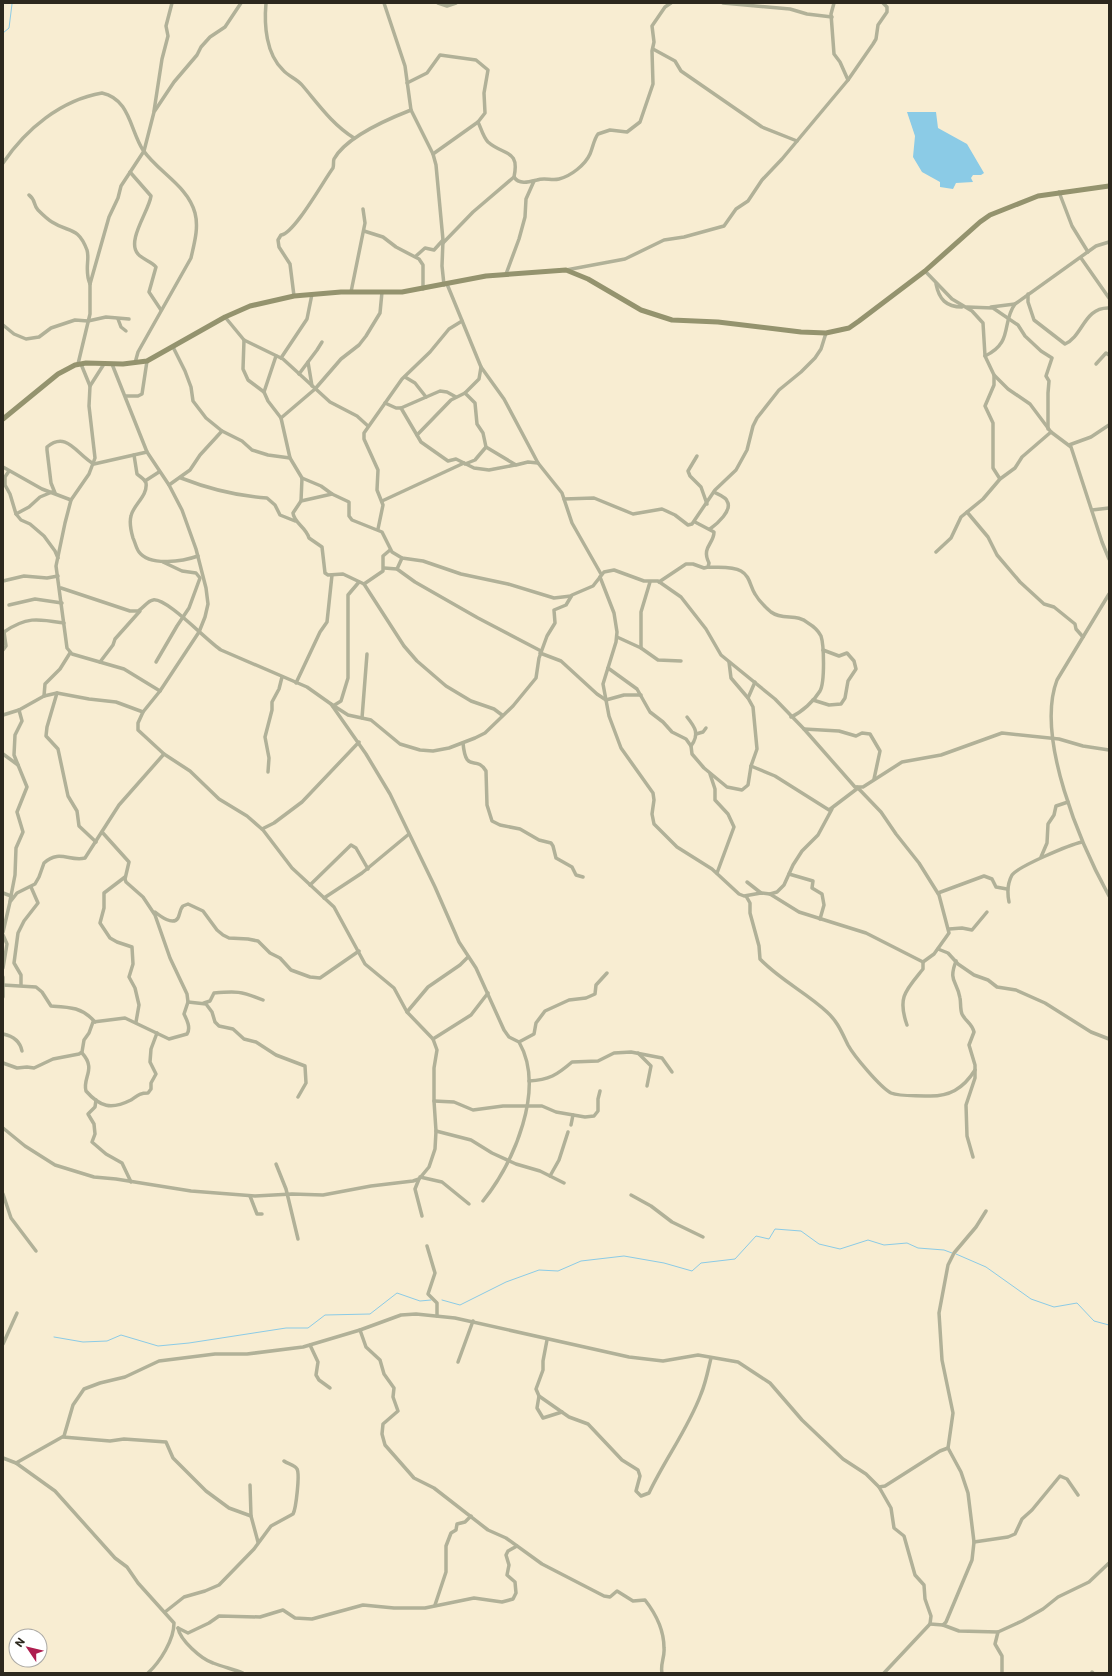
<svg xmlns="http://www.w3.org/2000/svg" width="1112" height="1676" viewBox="0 0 1112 1676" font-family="Commissioner,sans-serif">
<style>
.water{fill:#8bcbe6}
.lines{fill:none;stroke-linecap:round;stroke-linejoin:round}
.stream{stroke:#8bcbe6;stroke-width:1}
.street{stroke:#b1b198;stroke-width:3.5}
.secondary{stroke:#94936e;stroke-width:5}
</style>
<rect width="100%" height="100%" fill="#f8edd2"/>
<path class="water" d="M907 112H936L938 128 967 144 984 173 981 175H973L971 178 973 182 956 183 953 189 940 187V182L922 172 913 157 915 136Z"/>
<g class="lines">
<g class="stream">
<path d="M3 33 9 28 12 4 13 3"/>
<path d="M956 1254 986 1267 1031 1299 1054 1307 1077 1303 1094 1321 1109 1325"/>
<path d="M442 1300 460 1305 506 1282 539 1270 558 1271 581 1261 624 1256 664 1263 692 1271 701 1263 735 1259 756 1236 769 1239 775 1229 801 1231 819 1244 840 1249 868 1240 884 1245 907 1243 918 1248 944 1250 952 1253"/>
<path d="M54 1337 83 1342 107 1341 121 1335 158 1346 189 1343 286 1328H308L325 1315 370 1314 397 1293 420 1301 431 1300"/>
</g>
<g class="street">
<path d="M266 3C264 25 266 54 283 70 288 76 297 79 302 85 319 105 332 124 354 138"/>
<path d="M384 3 405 66 411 110 433 154 436 165 443 240 442 266 444 285"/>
<path d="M438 3 447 6 456 3"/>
<path d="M723 3 790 9 807 14 832 17"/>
<path d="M834 3 831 14 834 54 840 62 848 80"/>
<path d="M653 49 675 61 681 71 762 127 797 141"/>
<path d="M407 83 427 73 440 55 476 60 488 70 484 93 485 113 478 122 433 154"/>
<path d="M154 111 162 59 168 36 166 26 172 3"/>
<path d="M478 122C481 128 483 137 488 142 504 156 520 149 514 177 519 185 529 182 537 180 545 177 551 181 559 179 571 176 585 165 590 154 593 147 594 139 598 134L610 130 627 132 640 122 653 84 652 51 654 42 652 26 665 7 671 3"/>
<path d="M3 163C26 129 61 100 102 93 130 99 130 130 143 150 158 172 188 186 195 213 199 228 194 244 191 258L138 352 135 363"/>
<path d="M130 172 151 196C149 211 126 241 138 254 143 260 151 261 156 267L149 292 161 310"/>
<path d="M1059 192 1072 226 1088 252"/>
<path d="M29 195C36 200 33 205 38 210 42 214 47 219 52 222 69 233 78 226 87 250 90 260 84 270 90 284"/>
<path d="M364 231 383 237 396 247 419 259 423 265V289"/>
<path d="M443 243 473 212 514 177"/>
<path d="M416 256 425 248 434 250 443 240"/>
<path d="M1081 258 1109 298"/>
<path d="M566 270 625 259 664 240 684 237 724 226 736 209 748 201 762 180 782 159 848 80 873 44 876 39 878 25 887 12V7L883 3"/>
<path d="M925 271 952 299 972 311 983 323 985 356 994 375 1008 389 1030 404 1051 432 1071 447 1102 542 1109 559"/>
<path d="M506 274 519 239 525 217 526 199 534 181"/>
<path d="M447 284 481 367 504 399 538 463 562 493 572 523 601 574"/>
<path d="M936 284C939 299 946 307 962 307"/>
<path d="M351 292 365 223 363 209"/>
<path d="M1028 294V302L1034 320 1065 344C1083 336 1084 307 1109 308"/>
<path d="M294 296 290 264 279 247 278 240 281 235C294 234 324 180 333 168 334 165 333 161 334 159 346 137 388 119 411 110"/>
<path d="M967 307 993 308 1018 325 1025 336 1041 351 1052 358 1046 376 1049 381 1048 393V429"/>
<path d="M991 307 1015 304"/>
<path d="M225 317 244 340 283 359 330 402 357 416 368 426"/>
<path d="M118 319 121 327 126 331"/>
<path d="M3 325 14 334 26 339 39 337 51 328 75 320 88 321 106 317 129 319"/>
<path d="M244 340 243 369 248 380 264 392"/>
<path d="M173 347 185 371 191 387 193 401 206 418 222 431 242 441 252 450 268 455 290 458"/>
<path d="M276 356 264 392 268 401 281 418 290 458 302 478 321 486 332 494 349 502V516L352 520 382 532 392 552 402 558 423 561 461 574 508 584 554 598 571 596"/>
<path d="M985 356C1014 342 1001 323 1015 304L1096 246 1109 242"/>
<path d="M281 358 307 319 312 294"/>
<path d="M308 362 312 386"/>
<path d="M78 364 90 314V284L109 217 118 198 121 186 144 151 154 112 174 82 197 55 201 47 210 37 225 27 241 3"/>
<path d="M81 364 90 386 89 406 95 458 89 474 71 500 65 523 56 566 67 648 72 654 124 669 160 691"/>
<path d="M1096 364 1106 353 1109 355"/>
<path d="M481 367 479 379 465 393 475 403 477 424 483 433 486 447 516 465 528 462 538 463"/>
<path d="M299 374 317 350 322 342"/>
<path d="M994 375V385L985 406 993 423V468L1000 479"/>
<path d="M405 377 415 383 426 397"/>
<path d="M90 386 104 364"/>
<path d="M126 396H138L142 394 147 361"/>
<path d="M385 403 396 408H401L440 391 447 392 456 397"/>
<path d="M401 408 421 442 448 461 456 459 474 468 489 470 515 465"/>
<path d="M281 418 315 389 341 359 359 345 366 336 380 313 382 292"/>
<path d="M417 435 451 400 465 393"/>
<path d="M1069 445 1091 437 1109 425"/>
<path d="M134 455 137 474C140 477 145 479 146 483 148 496 133 505 131 516 129 523 131 531 133 538 135 542 136 548 139 552 150 567 184 561 198 556"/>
<path d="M697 456 688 471 690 476 701 487 707 504"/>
<path d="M465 464 475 460 486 447"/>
<path d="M3 467 42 489 71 500"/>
<path d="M9 471 5 477V485L10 494 16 514 21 520 30 524 44 536 55 551 58 558"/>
<path d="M181 478C209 489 237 496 267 498L275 505 280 515 295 521"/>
<path d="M145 481 159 472"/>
<path d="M169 485 190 470 200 455 222 431"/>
<path d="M55 493 51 483 47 450V447C67 430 77 455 94 464L147 452"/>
<path d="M332 494 301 501 293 513C294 523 306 527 309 538L322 547 325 573 328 575 343 574 364 584 404 646 417 661 446 686 471 701 494 709 502 715"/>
<path d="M564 499 594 498 633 514 662 509 675 515 688 525 692 524 715 490 736 470 747 450 753 426 757 418 779 390 801 372 815 358 821 349 826 333"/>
<path d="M301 501 302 478"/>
<path d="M382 501 464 463"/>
<path d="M1092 510 1109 508"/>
<path d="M967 512 988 537 997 555 1020 582 1044 604 1054 607 1075 624 1076 629 1083 637"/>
<path d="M16 514 29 507 40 497 52 492"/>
<path d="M378 529 383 505 377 490 378 470 364 439V433L402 379 430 352 449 329 462 321"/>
<path d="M710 529C717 524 733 510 727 501 726 497 717 494 714 492"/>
<path d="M936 552 951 538 961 517 983 499 1000 479 1015 468 1022 457 1051 432"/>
<path d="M708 567C718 568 732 566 741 571 750 576 750 586 755 594 759 601 765 607 771 612 783 621 797 613 808 623 813 626 818 630 821 636 824 645 825 682 820 691 814 701 802 712 791 717"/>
<path d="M384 568 397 569 415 582 478 618 541 651"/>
<path d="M397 569 402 558"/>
<path d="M600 577 614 613 617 632 616 642 603 684 609 716 621 748 653 793 654 800 652 814 654 824 677 847 712 869 739 894 744 896 761 893 770 894 799 912 866 933 923 962 934 954 949 933 939 895 919 863 896 834 881 812 857 787"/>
<path d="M3 581 24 576 47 578 58 576"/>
<path d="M659 582 686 564H693L704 568 708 567 709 563C701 547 714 544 714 532L695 522"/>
<path d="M364 584 383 571V556L390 550"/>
<path d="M61 588 130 611H138C144 608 147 601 153 600 166 597 207 641 221 650L307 687 331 704 366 754 390 794 435 887 459 942 476 968 504 1030 509 1037 519 1042C546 1089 514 1162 483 1201"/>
<path d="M1109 594 1057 680C1035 738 1081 845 1109 896"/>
<path d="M9 605 35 599 62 603"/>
<path d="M617 637 641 648 658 660 681 661"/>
<path d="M641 648V612L650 582"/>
<path d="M3 650 6 646 4 632C27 616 39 619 64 623"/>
<path d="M540 653 561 661 597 694 606 700 624 695H641"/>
<path d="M100 662 113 645 115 639 140 611"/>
<path d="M156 662 177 626 189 608 200 578 196 573 182 571 163 562"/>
<path d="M608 668 637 689 650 712 663 722 672 732 686 739 691 746 692 754 704 768 727 787 742 790 748 785 751 766 757 749 753 707 748 698 731 678 729 662"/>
<path d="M296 683 320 632 327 622 332 575"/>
<path d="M57 693 47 727 46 736 58 749 68 796 77 811 79 826 96 842"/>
<path d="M44 696 45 684 60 669 70 653"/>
<path d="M748 698 755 682"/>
<path d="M813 700 829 705 841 704 845 698 848 681 856 669 854 661 847 653 839 656 823 650"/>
<path d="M331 704 348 715 371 720 400 744 420 750 433 751 449 748 475 738 485 733 513 706 536 678 539 658 547 636 555 623 554 610 566 605 572 595 593 586 604 572 614 570 644 581H658L681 597 706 629 721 655 775 699 804 729 855 787H863L902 762 941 755 1002 733 1059 739 1083 746 1109 750"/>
<path d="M333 706 341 701 348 678V595L359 582"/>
<path d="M3 715 19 710 44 696 57 693 89 699 116 702 143 712"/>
<path d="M687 717C695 727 700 734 691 746"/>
<path d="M362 718 367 654"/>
<path d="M804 729 839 731 856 736 862 733 870 734 880 751 874 779"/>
<path d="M696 734 703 732 706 728"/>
<path d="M463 743C466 775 476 754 486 771L487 805 492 821 500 825 520 829 539 840 551 843 553 846 556 858 572 867 576 875 583 877"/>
<path d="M3 754 18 765"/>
<path d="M751 766 775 776 829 810 858 788"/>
<path d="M268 772 269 758 265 737 272 710V702L279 689 282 677"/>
<path d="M710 774 715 789V800L728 814 734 827 717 873"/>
<path d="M262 829 274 823 302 802 359 742"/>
<path d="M1041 857 1047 843 1048 824 1054 815 1056 806 1068 802"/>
<path d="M789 874 813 881 812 888 822 894 824 905 820 919"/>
<path d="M125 877 104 893V908L100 923 110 938 117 942 132 947 133 964 129 977 135 988 139 1005 136 1022"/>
<path d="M747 882 761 893"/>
<path d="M310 885 351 845 356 848 368 869"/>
<path d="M3 893 11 896"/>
<path d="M938 893 984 876 992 879 996 887 1007 889"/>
<path d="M770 894 777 892 784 885 793 865 802 851 818 835 832 809"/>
<path d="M746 896 750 903V913L759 946 760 959C780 980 807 993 827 1012 838 1022 842 1033 848 1045 854 1056 880 1087 891 1093 901 1097 917 1095 927 1096 949 1097 963 1089 975 1070"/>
<path d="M324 898 362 873 409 834"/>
<path d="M10 901 15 875 16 848 23 832 17 812 27 787 14 755 15 735 22 721 19 710"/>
<path d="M1009 902C1007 892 1007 884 1012 875 1019 866 1069 845 1082 842"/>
<path d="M155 912C160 916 173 926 178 918 180 914 180 909 183 906L188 904 203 911 217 930 223 935 229 938 248 939 258 941 270 953 280 958 291 970 310 977 320 978 359 951"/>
<path d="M949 929 962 928 972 930 987 912"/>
<path d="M3 932 10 902 17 893 35 884 39 877 44 863C59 849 70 862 85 858L119 805 164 754"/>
<path d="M3 935 7 944 3 968"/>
<path d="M938 949 948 953 958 964 974 975 988 980 997 987 1016 990 1045 1003 1091 1032 1109 1039"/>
<path d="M956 961C948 982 957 980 960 998 961 1003 960 1009 962 1014 965 1021 972 1023 974 1032L969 1045 975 1065V1078L966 1105 967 1136 973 1157"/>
<path d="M3 977V997"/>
<path d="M3 985 36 987 42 992 51 1006C69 1007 82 1007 95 1022"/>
<path d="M21 985V975L14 963 18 933 24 921 38 903 31 887"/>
<path d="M188 1002 206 1004 212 1012 215 1022 219 1026 233 1029 244 1039 256 1042 276 1055 305 1066 306 1083 298 1097"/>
<path d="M204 1003 210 1001 214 993C236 991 241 991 263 1000"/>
<path d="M407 1012 428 987 460 965 468 957"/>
<path d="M907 1025C897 997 906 990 923 969V962"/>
<path d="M3 1034C13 1036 20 1041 22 1051"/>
<path d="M433 1039 471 1015 488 993"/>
<path d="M519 1042 534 1034 536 1023 545 1011 569 1000 586 998 595 994 596 985 607 973"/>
<path d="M82 1053C97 1069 82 1078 86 1091 100 1107 111 1110 131 1100 137 1096 139 1093 148 1093L151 1089V1083L156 1074 150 1062 151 1049 157 1033"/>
<path d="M638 1053 651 1066 647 1086"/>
<path d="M3 1063 17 1068 27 1067 34 1068 53 1059 79 1054 82 1052 84 1040 89 1033 93 1022 125 1018 169 1039 187 1034C191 1028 187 1020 184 1014L188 1002 187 994 170 958 155 915 143 897 126 882 125 879 129 862 102 832"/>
<path d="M529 1081C549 1080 557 1075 572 1062L598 1061 614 1053 631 1052 662 1058 672 1072"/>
<path d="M96 1100 95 1107 88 1114 94 1124 95 1134 92 1142 106 1154 122 1163 131 1182"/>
<path d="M434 1101 454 1102 473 1110 503 1106H542L556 1112 585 1117 594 1116 598 1111V1099L600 1091"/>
<path d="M571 1125 573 1115"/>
<path d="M3 1128 25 1146 55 1165 94 1177 116 1179 191 1191 255 1196 292 1194 323 1195 371 1186 413 1181 419 1179 429 1167 435 1149 436 1131 434 1101V1068L437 1050 433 1039 407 1012 394 988 365 964 334 907 292 868 263 830 247 816 219 799 190 771 164 754 138 730V723L143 712 160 691 199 632 205 617 208 604 206 588 196 549 182 510 169 485 147 452 112 364"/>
<path d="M436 1131 471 1140 492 1153 516 1164 540 1171 564 1183"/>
<path d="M276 1164 286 1189 298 1239"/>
<path d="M550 1176 559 1160 568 1132"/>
<path d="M420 1177 442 1182 469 1204"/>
<path d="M419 1179 415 1189 422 1216"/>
<path d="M3 1194 11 1218 36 1251"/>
<path d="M631 1195 651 1206 672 1222 703 1237"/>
<path d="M250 1196 257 1214H262"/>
<path d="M427 1246 435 1273 428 1294 437 1303V1316"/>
<path d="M360 1330 366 1347 380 1360 384 1374 394 1388 393 1397 398 1411 383 1424 382 1434 385 1445 414 1478 434 1488 488 1530 506 1538 542 1564 604 1596 610 1597 617 1591 633 1601 645 1600C656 1614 664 1630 664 1648 665 1657 660 1664 662 1673"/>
<path d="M547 1340 543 1361V1370L536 1389 539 1396 569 1417 588 1424 622 1460 638 1470 640 1476 636 1491 641 1496 649 1493C665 1459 688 1429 701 1394 706 1382 708 1370 711 1358"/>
<path d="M3 1344 17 1313"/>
<path d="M310 1345 318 1362 316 1375 319 1380 330 1388"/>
<path d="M458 1362 473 1321"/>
<path d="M539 1396 537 1408 543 1418 562 1412"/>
<path d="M63 1437 110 1441 124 1439 166 1442 173 1458 206 1491 229 1508 251 1516"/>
<path d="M3 1458 16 1463 55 1491 115 1558 127 1567 138 1583 174 1623C174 1640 160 1662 148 1673"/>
<path d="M16 1463 64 1436 73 1405 84 1389 100 1383 125 1377 159 1361 215 1354H247L303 1347 360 1330 401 1315 416 1314 455 1318 629 1357 663 1361 698 1355 738 1362 770 1383 802 1420 843 1459 866 1474 879 1487 891 1508 894 1528 904 1536 915 1575 924 1585 925 1599 931 1616 930 1624 884 1673"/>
<path d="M250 1485 251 1516 258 1542"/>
<path d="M879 1487 885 1486 940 1451 948 1448"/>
<path d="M974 1542 1008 1537 1015 1534 1022 1519 1032 1510 1060 1476 1067 1479 1078 1495"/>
<path d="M435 1605 446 1572V1546L451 1533 456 1530 457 1524 465 1522 471 1516"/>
<path d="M165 1612 184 1597 205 1591 219 1585 254 1549 271 1526 293 1514C296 1509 300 1474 297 1469 295 1465 288 1464 284 1461"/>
<path d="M930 1624 943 1625 946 1622 972 1560 974 1542 968 1493 961 1472 948 1448 953 1413 942 1360 939 1313 948 1265 954 1253 976 1227 986 1211"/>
<path d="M943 1625 959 1631 998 1632 1022 1621 1043 1609 1058 1597 1089 1582 1109 1563"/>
<path d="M178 1628 188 1633 209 1623 219 1616 260 1617 283 1610 295 1618 312 1619 363 1605 394 1608H425L474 1598 502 1602 513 1599 516 1593 515 1582 507 1575 509 1565 506 1555 508 1551 517 1546"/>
<path d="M178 1628C180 1640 201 1659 213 1663 223 1667 233 1669 243 1673"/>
<path d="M998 1632 995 1644 1002 1656V1673"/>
<path d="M1092 1672 1093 1673"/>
</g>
<path class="secondary" d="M3 419 58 374 75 365 86 363 123 364 147 361 225 317 250 306 294 296 341 292H402L486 276 566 270 588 279 641 310 672 320 718 322 801 332 826 333 849 328 859 321 925 271 980 222 990 215 1038 196 1109 186"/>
</g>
<rect width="1112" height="1676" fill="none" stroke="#2c281e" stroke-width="8"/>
<g transform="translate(28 1648) rotate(305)"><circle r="19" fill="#ffffff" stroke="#aba9a5"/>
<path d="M0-3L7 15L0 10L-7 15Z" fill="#ae1d4f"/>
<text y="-6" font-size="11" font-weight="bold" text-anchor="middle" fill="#2c281e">N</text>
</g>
</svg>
